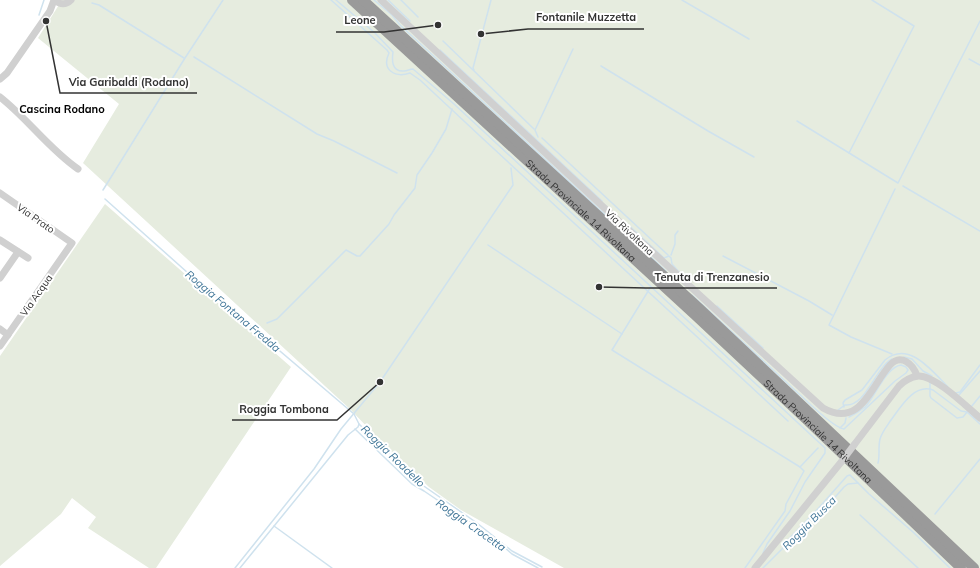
<svg xmlns="http://www.w3.org/2000/svg" width="980" height="568" viewBox="0 0 980 568" font-family="Mulish,sans-serif">
<style>
.green{fill:#e6ecdf}
.lines{fill:none;stroke-linecap:round;stroke-linejoin:round}
.stream{stroke:#cfe2ee;stroke-width:1.5}
.minor{stroke:#d0d0d0;stroke-width:7}
.highway{stroke:#9a9a9a;stroke-width:10}
.minor-bridge{stroke:#d0d0d0;stroke-width:7}
.labels{text-anchor:middle;stroke-width:4;stroke-linejoin:round;paint-order:stroke}
.street-label{font-size:10px;fill:#333;stroke:#fff}
.neighbourhood-label{font-size:11px;font-weight:bold;fill:#000;stroke:#fff}
.water-label{font-size:11px;font-style:italic;fill:#3f7597;stroke:#fff}
.leader{fill:none;stroke:#333;stroke-width:1.5}
.callout-dot{fill:#333;stroke:#fff;stroke-width:1.5}
.callout-label{font-size:11px;text-anchor:middle;font-weight:bold;fill:#333;stroke:#fff;stroke-width:4;stroke-linejoin:round;paint-order:stroke}
</style>
<rect width="100%" height="100%" fill="#fff"/>
<g class="green">
<path d="M62 0H980V568H564L461 510 429 487 386 447 351 410 83 163 119 104 38 38Z"/>
<path d="M105 204 291 367 156 568H149L88 528 96 517 72 498 61 514 0 566V356Z"/>
</g>
<g class="lines">
<g class="stream">
<path d="M331 0 387 50 389 53C381 70 395 78 410 73L420 80 480 136 788 421"/>
<path d="M336 0 375 33 393 52C392 59 391 72 404 71 408 71 409 69 413 69L454 104 825 448V453L805 482 790 511 767 544 763 553"/>
<path d="M374 0 392 15 400 25 666 271"/>
<path d="M388 0 410 21"/>
<path d="M401 0 418 17"/>
<path d="M682 0 749 39"/>
<path d="M92 3 99 5 184 58"/>
<path d="M39 15 44 0"/>
<path d="M443 41 534 129"/>
<path d="M440 50 602 201"/>
<path d="M194 57 317 134 334 141 397 173"/>
<path d="M969 59 980 65"/>
<path d="M601 66 708 131 754 157"/>
<path d="M474 70 473 68 491 0"/>
<path d="M797 121 898 183 980 21"/>
<path d="M538 137 535 130 573 49"/>
<path d="M542 138 668 255"/>
<path d="M849 153 914 26 872 0"/>
<path d="M903 186 980 231"/>
<path d="M103 190 185 58 223 0"/>
<path d="M105 199 188 273 354 414 359 424"/>
<path d="M624 221 664 258 669 256 671 258 672 264 679 272"/>
<path d="M488 245 622 334"/>
<path d="M671 255 675 244V235L678 231"/>
<path d="M723 256 809 301 832 315"/>
<path d="M650 288 612 350 800 467 804 471 786 504 785 511 745 568"/>
<path d="M692 295 812 406C820 413 834 427 844 429L895 381 906 373 908 370 906 367 901 365C886 367 875 397 865 407 860 411 855 414 849 417"/>
<path d="M717 306 763 348"/>
<path d="M267 323 277 319 346 250 357 256H360L389 224 394 215 415 188 417 175 432 153 446 129 452 109"/>
<path d="M892 354 851 337 829 325 895 189"/>
<path d="M904 357 912 359 923 371 932 376"/>
<path d="M930 382V396L931 398 957 418 963 417 967 412"/>
<path d="M956 393 960 392 980 365"/>
<path d="M959 395 980 371"/>
<path d="M844 407 843 403 845 400 862 390 885 360C909 340 932 371 948 387"/>
<path d="M971 407 980 396"/>
<path d="M838 410 845 405C866 407 875 368 892 359"/>
<path d="M840 428 845 423 846 418"/>
<path d="M355 429 412 484 424 491 495 539 512 554 538 568"/>
<path d="M878 463C880 456 878 447 880 439 882 432 887 426 891 420 900 408 914 383 933 390L961 411 967 412 980 424"/>
<path d="M800 467 818 448"/>
<path d="M935 514 980 459"/>
<path d="M860 515 918 568"/>
<path d="M274 526 332 568"/>
<path d="M783 545 816 511 847 476 850 475 869 494 913 532 950 568"/>
<path d="M235 568 314 469 341 429 380 382 513 185 511 168"/>
<path d="M240 568 348 435 358 427 359 424 418 482 477 523 512 551 542 567"/>
<path d="M763 568 805 526 821 513 844 487 848 484 858 483"/>
</g>
<g class="minor">
<path d="M55 0C60 5 66 5 71 0"/>
<path d="M381 0 599 203 823 408C860 429 871 386 890 365 901 353 913 364 917 376"/>
<path d="M0 79 7 73 50 11 54 0"/>
<path d="M0 97C28 119 49 149 78 169"/>
<path d="M0 193 72 243 0 346"/>
<path d="M0 240 28 258"/>
<path d="M0 278 18 252"/>
<path d="M0 329 8 335"/>
<path d="M854 445 899 386C904 381 911 377 918 376 935 375 967 407 980 418"/>
<path d="M755 568 842 461"/>
</g>
<g class="highway">
<path id="s1" d="M352 0 695 315 807 420 961 568"/>
<path d="M363 0 699 308 974 568"/>
</g>
<path class="minor-bridge" d="M842 461 854 445"/>
</g>
<g class="labels">
<g class="street-label">
<text dy="4" stroke="none"><textPath href="#s1" startOffset="311">Strada Provinciale 14 Rivoltana</textPath></text>
<text transform="translate(36 218) rotate(35)" y="4">Via Prato</text>
<text transform="translate(630 232) rotate(43)" y="4">Via Rivoltana</text>
<text transform="translate(36 295) rotate(-55)" y="4">Via Acqua</text>
<text dy="4" stroke="none"><textPath href="#s1" startOffset="635">Strada Provinciale 14 Rivoltana</textPath></text>
</g>
<g class="neighbourhood-label">
<text x="62" y="113">Cascina Rodano</text>
</g>
<g class="water-label">
<text transform="translate(233 311) rotate(40)" y="4">Roggia Fontana Fredda</text>
<text transform="translate(393 456) rotate(44)" y="4">Roggia Roadello</text>
<text transform="translate(809 523) rotate(-45)" y="4">Roggia Busca</text>
<text transform="translate(471 525) rotate(35)" y="4">Roggia Crocetta</text>
</g>
</g>
<path class="leader" d="M481 34L528 29H644M438 25L384 32H336M46 21L60 93H197M599 287L646 288H777M380 382L337 420H232"/>
<g class="callout-dot">
<circle cx="481" cy="34" r="4"/>
<circle cx="438" cy="25" r="4"/>
<circle cx="46" cy="21" r="4"/>
<circle cx="599" cy="287" r="4"/>
<circle cx="380" cy="382" r="4"/>
</g>
<g class="callout-label">
<text x="586" y="21">Fontanile Muzzetta</text>
<text x="360" y="24">Leone</text>
<text x="129" y="86">Via Garibaldi (Rodano)</text>
<text x="712" y="281">Tenuta di Trenzanesio</text>
<text x="284" y="413">Roggia Tombona</text>
</g>
</svg>
